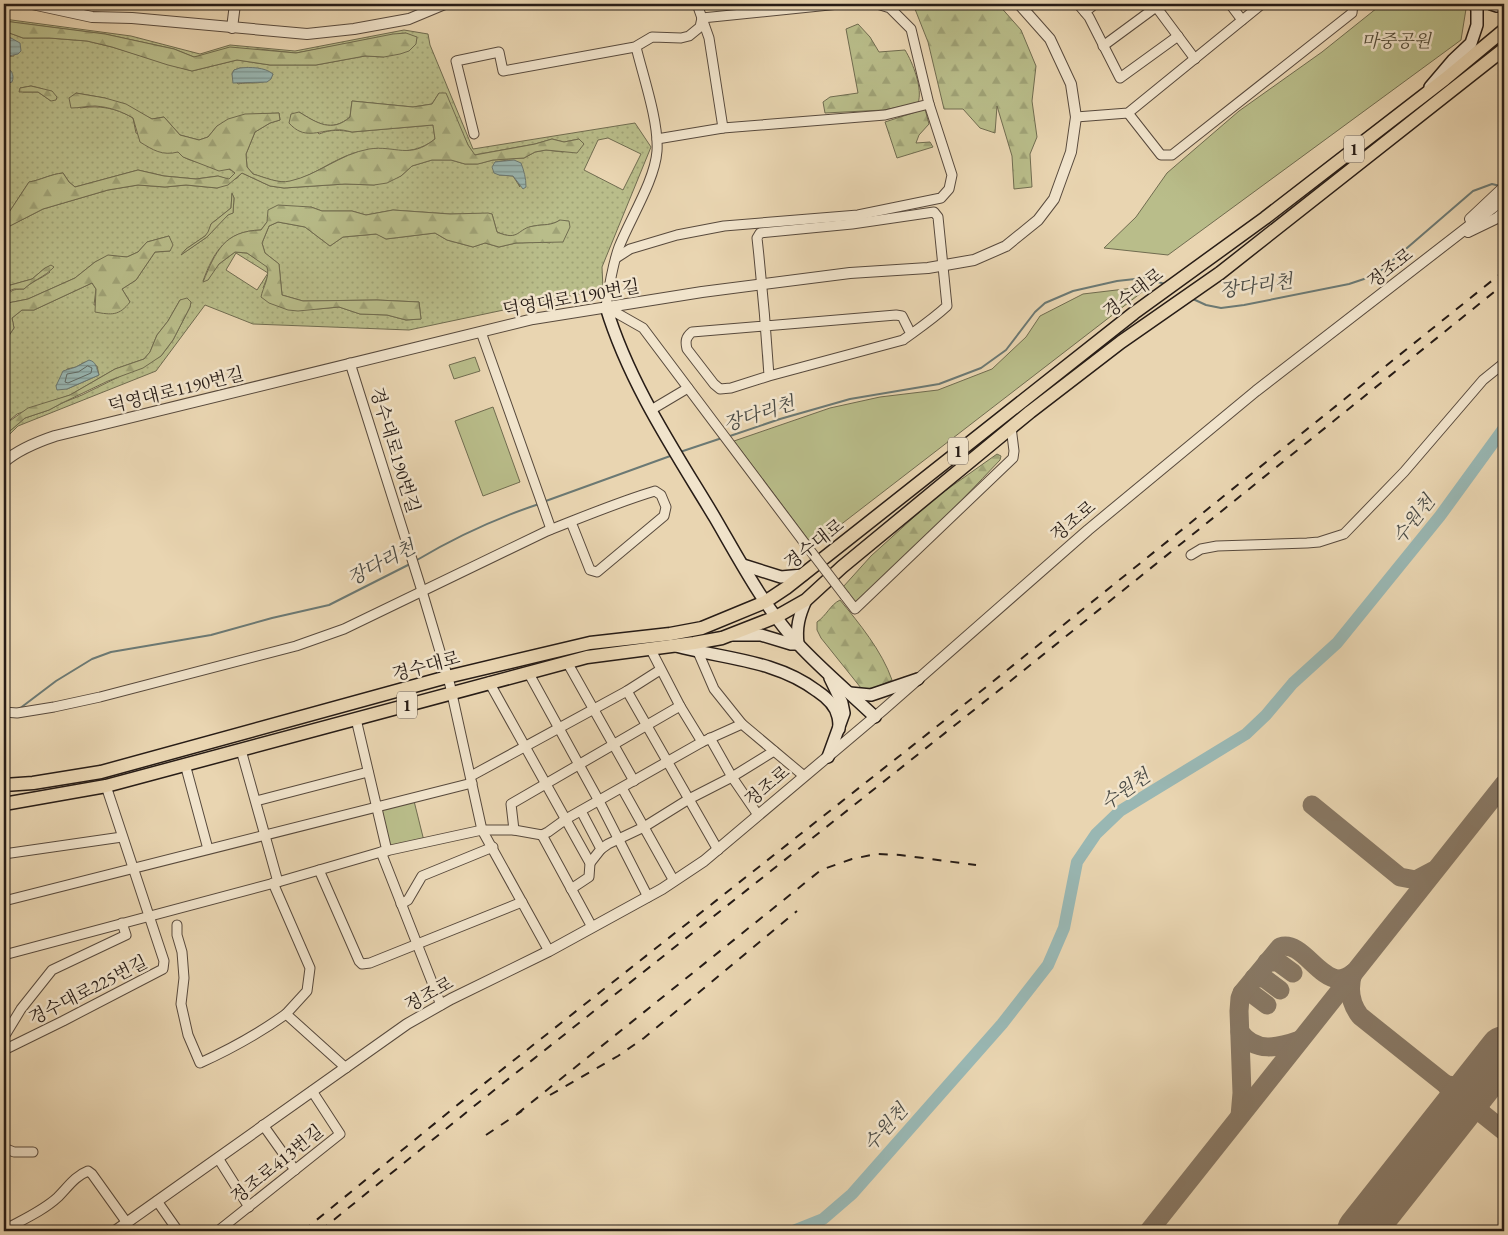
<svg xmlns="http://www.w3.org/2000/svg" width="1508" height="1235" viewBox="0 0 1508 1235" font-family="'EB Garamond','Noto Serif KR',serif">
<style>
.grass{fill:url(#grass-dots);stroke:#706c50;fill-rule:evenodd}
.forest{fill:url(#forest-firs);stroke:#706c50}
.park{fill:#b9bd8a;stroke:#706c50}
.water{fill:url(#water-rules);stroke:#6b7974}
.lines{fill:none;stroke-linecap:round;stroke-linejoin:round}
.shore{stroke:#606a64;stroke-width:1}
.stream{stroke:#6b7974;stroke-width:2}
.river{stroke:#99b7b3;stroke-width:12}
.taxiway{stroke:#887864;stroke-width:19}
.runway{stroke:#887864;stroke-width:48}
.minor-casing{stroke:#584a3d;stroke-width:11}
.tertiary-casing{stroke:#584a3d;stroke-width:12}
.secondary-casing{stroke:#271c16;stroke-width:14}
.primary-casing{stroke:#271c16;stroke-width:15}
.minor{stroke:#f1e4cc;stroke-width:9}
.tertiary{stroke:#f1e4cc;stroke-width:10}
.secondary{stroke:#f1e4cc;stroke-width:11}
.primary{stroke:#e9d5b1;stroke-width:12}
.rail{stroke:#271c16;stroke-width:2;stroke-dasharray:9 9;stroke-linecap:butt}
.minor-bridge-casing{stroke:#584a3d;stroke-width:11;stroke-linecap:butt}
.minor-bridge{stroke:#f1e4cc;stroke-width:9}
.labels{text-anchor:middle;stroke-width:5;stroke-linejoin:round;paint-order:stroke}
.shield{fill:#f1e4cc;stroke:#64584d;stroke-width:1}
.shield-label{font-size:16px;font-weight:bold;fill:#271c16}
.park-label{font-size:18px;font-style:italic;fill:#534c39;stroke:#f1e4cc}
.street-label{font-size:18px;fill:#271c16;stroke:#f1e4cc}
.water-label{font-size:19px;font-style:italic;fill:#494a45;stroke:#f1e4cc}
</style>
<defs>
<pattern id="grass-dots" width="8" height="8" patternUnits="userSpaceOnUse" patternTransform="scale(1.25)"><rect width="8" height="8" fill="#b9bd8a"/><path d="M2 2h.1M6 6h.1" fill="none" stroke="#9fa276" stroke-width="1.8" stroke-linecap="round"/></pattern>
<pattern id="forest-firs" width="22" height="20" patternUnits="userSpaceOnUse" patternTransform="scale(1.25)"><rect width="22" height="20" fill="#b9bd8a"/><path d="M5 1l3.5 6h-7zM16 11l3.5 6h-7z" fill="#9fa276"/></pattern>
<pattern id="water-rules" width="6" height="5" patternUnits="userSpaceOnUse" patternTransform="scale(1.25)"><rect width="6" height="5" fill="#99b7b3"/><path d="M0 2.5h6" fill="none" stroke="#7d9491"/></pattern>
</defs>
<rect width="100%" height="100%" fill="#e9d5b1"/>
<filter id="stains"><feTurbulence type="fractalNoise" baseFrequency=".004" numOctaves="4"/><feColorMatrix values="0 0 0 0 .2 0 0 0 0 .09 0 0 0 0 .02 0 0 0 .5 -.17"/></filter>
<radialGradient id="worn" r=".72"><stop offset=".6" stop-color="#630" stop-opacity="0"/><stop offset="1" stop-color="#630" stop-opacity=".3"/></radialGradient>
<path class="grass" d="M4 19 131 36 200 54 230 45 295 51 404 30 428 34 430 45 473 149 635 123 651 147 602 267 603 289 409 330 253 324 205 305 156 371 18 426 4 440V436L25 418 49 410 62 403 82 395 161 356 173 340 190 307 191 302 180 300 168 321 157 335 150 352 144 359 115 369 70 395 17 414 4 425V343L14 328 12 318 22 310H34L92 283 96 289 94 305 130 302 122 289 136 280 155 252 170 251 169 236 147 242 138 252 127 257 108 256 95 262 75 278 28 299 8 303 4 301V297C12 291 11 289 24 289 32 281 41 279 50 272L45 268 32 279 7 286 4 291V229L43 209 108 190 138 185 165 187 186 185 217 188 237 178 242 173 270 186 284 188 345 184 374 185 401 176 412 166 432 160H451L465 164H477L493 160 524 158 535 152 546 150 563 152 579 139 564 142 552 139 535 144 474 155 468 145 457 122 439 93 432 104 413 107 352 101 350 117C331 133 317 123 299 112L319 134C331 129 340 130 352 132L433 125 435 139C407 161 385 144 354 153 332 160 313 176 290 182 279 184 263 177 253 174L247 167 246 154 255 132 270 123 280 120 279 113 263 114 217 126 208 137 199 140 180 135 164 117 152 119 105 98 76 93 80 108C99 105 117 108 133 118L136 133 178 152C192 168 219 160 235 173L229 180 218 176 196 179 164 176 138 170 75 187 69 182 63 173C51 174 41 180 29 182L4 220V89L7 91 10 86 4 82V80L9 83 7 67H4V57L14 56 11 38H4V31L23 38H49L87 41 112 47 192 71 237 60 270 65H316L365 56 384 57 406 33 296 53 258 49 194 57 174 49 105 34 11 22 4 21ZM240 68 263 70 273 74C267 87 250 81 238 84L232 74 234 70ZM31 86 43 89 51 101 38 92H23L20 88ZM608 138 641 154 623 190 584 170 598 140ZM508 160 520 187 513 176 499 175 495 162ZM232 194 234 198 233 213 228 214 207 237 182 254 186 249 205 236 209 232 211 224 231 208ZM311 207 322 211H352L366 215 393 210 450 214H492L497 232C520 242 517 229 534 226 544 224 551 226 560 220L550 243 543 242 516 243 499 247 485 243 473 247 447 240 435 233 386 239 377 234 343 237 330 246 305 227 278 222 269 226 262 243 265 253 279 264 282 295 303 301 377 300 419 302 421 319 406 320 387 315 360 314 339 307 317 309 263 288 269 273 267 266 247 253 235 252 219 264 203 281C214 251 226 231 261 230L267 222ZM236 253 268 273 257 290 226 270ZM85 362 97 366 99 375 67 389 56 386 67 369 76 367Z"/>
<g class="forest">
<path d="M913 4H998L1021 30 1036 66 1032 101 1037 137 1030 154 1032 187 1014 189 1012 156 997 106 995 133 980 128 963 109H944L928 42Z"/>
<path d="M4 21 105 34 174 49 194 57 230 47 296 53 393 34 406 33 417 37 416 44 409 51 400 54 384 57 365 56 316 65H270L237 60 192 71 168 65 112 47 87 41 49 38H23L4 31Z"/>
<path d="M858 24 870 37 879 52 905 50C913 63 923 89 918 103L884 110 825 113 823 102 830 97 858 93 846 29Z"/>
<path d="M31 86 52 91 57 97 56 100 51 101 38 92H19L20 88Z"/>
<path d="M76 93 105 98 126 104 152 119 164 117 180 135 199 140 208 137 217 126 228 119 245 114 279 113 280 120 270 123 255 132 246 154 247 167 253 174C264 177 279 184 290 181 318 175 340 154 369 149 396 145 409 160 435 139L433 125 352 132C347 131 341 129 336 130 317 131 304 140 289 123L291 114 299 112C317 123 332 133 350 117L352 101 413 107 432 104 439 93H446L468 145 475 155 535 144 552 139 564 142 579 139 584 144 577 153 546 150 535 152 524 158 493 160 478 164H465L451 160H432L412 166 401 176 387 183 374 185 345 184 284 188 270 186 242 173 228 185 217 188 186 185 165 187 138 185 108 190 43 209 4 229V220L29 182C41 180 51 174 63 173L69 182 75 187 138 170 164 176 196 179 218 176 229 179 235 173 230 169 219 171 183 157 178 152C162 156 153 150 140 142L133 118C121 111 109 107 95 106 87 106 79 108 71 108L69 98Z"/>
<path d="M925 109 929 124 919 135 916 143 930 142 933 147 897 158 885 122Z"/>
<path d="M232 193 234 198 233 213 228 215 207 237 181 255 186 249 205 236 208 232 211 224 231 208Z"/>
<path d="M278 205 311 207 322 211H352L366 215 393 210 450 214 488 213 492 214 497 232C520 242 517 228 534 226 544 224 551 226 560 220L569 221 570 227 563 242 516 243 499 247 485 243 473 247 447 240 435 233 386 239 376 234 343 237 330 246 305 227 278 222 269 226 262 243 265 253 279 264 282 295 303 301 377 300 419 302 421 319 406 320 387 315 360 314 339 307 298 311 288 310 269 303 261 297C263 287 270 277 267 267L247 253 235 252 219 264 208 280 203 282C216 251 224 231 261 230L267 222 268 210Z"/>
<path d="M169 236 173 245 170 251 155 252 136 280 122 289 130 302C119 316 112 315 95 312L96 289 92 283 34 310H22L12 318 14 328 4 343V301L8 303 28 299 75 278 95 262 108 255 127 257 138 252 147 242Z"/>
<path d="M51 265 54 267C45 277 33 280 24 289H14L9 291 7 297H4V291L7 286 32 279 45 268Z"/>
<path d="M187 298 191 302 190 307 173 340 161 356 143 368 108 381 62 403 49 410 25 418 4 436V425L28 408 70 395 115 369 144 359 150 352 157 335 168 321 180 300Z"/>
<path d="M997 454 1001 456 1000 460C953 510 905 558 855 604L843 587 871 556 935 498Z"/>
<path d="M840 600C859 623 882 651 892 680L871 690 861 688 821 638 817 630V622C827 615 830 605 840 600Z"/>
</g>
<g class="park">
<path d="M1382 4H1459L1466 9 1461 40 1168 255 1104 248 1136 217 1167 173 1239 111 1322 52Z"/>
<path d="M1150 286 813 546 734 441 830 408 880 397 938 390 992 369 1026 337 1040 316 1083 294Z"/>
<path d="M475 357 480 371 454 379 449 365Z"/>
<path d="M493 407 520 482 483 496 455 421Z"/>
<path d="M414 801 424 841 389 849 380 809Z"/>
</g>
<g class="water">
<path d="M4 38H11L20 43 21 51 18 54 4 57Z"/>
<path d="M4 67C11 68 15 75 12 82L9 83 4 80Z"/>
<path d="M240 68C250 67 265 67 273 74L271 79 267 82 233 83 232 74 234 70Z"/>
<path d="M514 160 521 163C524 171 526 178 526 187L523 189 513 176 499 175 494 173 492 167 495 162Z"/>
<path d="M89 360C97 362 96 368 99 375L67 389 57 390 56 386 63 371 76 367Z"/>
</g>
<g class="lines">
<path class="shore" d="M88 366 92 368 91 373 68 383 65 382 67 374 78 372Z"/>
<g class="stream">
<path d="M1193 299 1206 305 1221 308 1244 305 1349 284 1367 278 1378 273 1473 191 1492 184 1500 186"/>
<path d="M727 437 780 419 850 399 939 384 981 368 1006 350 1035 312 1045 303 1073 291 1117 281 1144 278 1165 284"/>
<path d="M680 452 722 438"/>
<path d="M543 502 673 455"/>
<path d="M417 560C457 536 494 519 539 504"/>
<path d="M19 709 56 681 92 659 111 652 211 635 272 618 329 605 410 564"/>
<path d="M4 721 10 716"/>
</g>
<path class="river" d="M793 1231 823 1219 852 1194 1002 1024 1048 965 1064 928 1077 862 1096 834 1120 811 1246 734 1266 715 1293 683 1337 643 1440 516 1504 428"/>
<g class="taxiway">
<path d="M1312 805 1400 877 1416 880 1433 871"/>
<path d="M1267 962H1278L1293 973"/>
<path d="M1353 973C1348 989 1350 1003 1360 1016L1504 1131"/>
<path d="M1254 978H1264L1280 990"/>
<path d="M1242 993H1251L1267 1005"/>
<path d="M1240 1032C1255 1053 1278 1048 1300 1040"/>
<path d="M1447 1085 1452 1098 1453 1115 1472 1111 1482 1113"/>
<path d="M1447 1085 1462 1087 1479 1081"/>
<path d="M1240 1116 1242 1093 1239 1011 1240 998 1242 993 1280 947C1301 940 1317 977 1338 979 1343 979 1349 976 1353 973"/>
<path d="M1149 1231 1504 784"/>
</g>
<path class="runway" d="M1361 1231 1504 1050"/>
<g class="minor-casing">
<g id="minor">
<path d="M697 4 709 38 723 128 885 115 929 104 911 29 890 8 877 4"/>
<path d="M1078 4 1089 17 1120 78 1178 36"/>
<path d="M1154 4 1195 59"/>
<path d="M1230 4 1242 20"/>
<path d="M1085 12 1095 4"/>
<path d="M702 18 839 4"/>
<path d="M1103 46 1156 7"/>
<path d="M636 47C643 76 659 122 657 151 655 180 630 219 619 247 612 266 609 287 606 307L643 328 806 545"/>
<path d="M1128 113 1161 155H1172L1352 13 1353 4"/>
<path d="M1076 117 1128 113 1262 4"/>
<path d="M474 134 456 61 499 52 503 71 635 47 652 37 681 38 689 36 700 27 702 18"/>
<path d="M657 139 723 128"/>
<path d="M616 258 630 249 677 235 724 226 858 215 941 198 949 189 952 175 929 104"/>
<path d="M481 332 551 529"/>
<path d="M350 363 422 591 450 685 482 830 549 951"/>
<path d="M769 376C766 329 762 283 757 238L760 233 852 224 934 212 938 217 947 306C933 319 918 329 903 340L769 376 731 388 720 389 714 384 687 349C685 341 686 337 692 332L896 315 902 316 911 334"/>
<path d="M651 410 688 388"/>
<path d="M1191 555 1201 549 1217 546 1307 543 1319 542 1344 534 1404 472 1483 380 1504 363"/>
<path d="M845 596 855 609 1013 458 1014 451 1011 427"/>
<path d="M650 648 680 706 702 742"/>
<path d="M698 652 714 689 742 724 804 776"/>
<path d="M567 662 634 781"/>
<path d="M528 672 599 801 648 897"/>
<path d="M489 682 590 863 589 877 571 889"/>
<path d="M627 691 718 850"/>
<path d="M4 712 17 713 54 707 100 697 296 646 344 629 547 531C583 517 618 502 655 491L661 495 666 507 664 516 597 572 590 570 571 522"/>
<path d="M356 719 387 851"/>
<path d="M710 738 732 777 758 815"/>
<path d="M241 750 278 882"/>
<path d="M185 764 208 849"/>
<path d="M471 776 627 691 660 670"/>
<path d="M622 788 674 881"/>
<path d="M256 801 368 772"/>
<path d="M581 811 601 849 590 863"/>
<path d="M514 830 511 804 680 706"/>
<path d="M542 835 548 832 566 819 702 742 742 724"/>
<path d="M542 835 592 927"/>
<path d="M601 849 608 844 644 827 689 799 732 777 774 751"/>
<path d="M381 852 441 1005"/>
<path d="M4 854 122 837"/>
<path d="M319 870 359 961 362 964 370 963 522 902"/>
<path d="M273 883 310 968 307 991 286 1014 346 1068"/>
<path d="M4 901 472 783"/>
<path d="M401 904 408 900 422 876 493 847"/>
<path d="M177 925V935L182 952 184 978 181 1004 188 1035 200 1063C231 1049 258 1034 286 1014"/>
<path d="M4 955 278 882 381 852 482 830H514L542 835"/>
<path d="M4 1037 21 1009 52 970 126 935 122 923"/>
<path d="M4 1050 63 1021 163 969 164 961 106 786"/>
<path d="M263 1125 295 1170"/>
<path d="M4 1148 14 1152H33"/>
<path d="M218 1158 249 1207"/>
<path d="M157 1201 178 1231"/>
<path d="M4 1230C22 1220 43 1211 58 1197 68 1187 75 1176 88 1171L92 1174 127 1223"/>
<path d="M218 1231 340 1134 312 1091"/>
</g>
</g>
<g class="tertiary-casing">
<g id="tertiary">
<path d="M32 4 92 17 132 18 307 34 354 29 409 19 445 4"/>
<path d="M232 28 235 4"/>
<path d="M1470 219 1504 187"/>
<path d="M1468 232 1497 218 1504 212"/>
<path d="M4 462C19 449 37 442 55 436L533 319 702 292 850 273 928 268 974 260 1006 246 1038 220 1054 199 1071 152 1076 117 1071 84 1050 39 1019 4"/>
<path d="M115 1231 407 1024 451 999 549 951 662 889 704 861 883 710 1088 530 1256 391 1504 199"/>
</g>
</g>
<g class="secondary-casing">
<g id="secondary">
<path d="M1491 4 1497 6 1502 4"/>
<path d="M1430 87 1453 60 1471 43 1477 25V10L1475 4"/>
<path d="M606 307C629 383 674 450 715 518 740 561 764 607 798 644 822 670 850 693 875 717"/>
<path d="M743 565 781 577 803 575"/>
<path d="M731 635H761L791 644H798"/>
<path d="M798 644C796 627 799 616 806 600"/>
<path d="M676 646C725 659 776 660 817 691 826 697 836 706 838 717 839 721 839 725 839 729"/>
<path d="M850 693 871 695 918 679"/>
<path d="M828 757 844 713 842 703 830 678"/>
</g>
</g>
<g class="primary-casing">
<g id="primary">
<path d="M4 785 33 783 101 772 447 677 590 643 670 634 702 628 765 602 786 588 1134 313 1265 218 1445 79 1504 30"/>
<path d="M4 804 106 786 587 657 694 643 722 638 776 617 806 600 842 567 1030 412 1121 342 1220 273 1504 49"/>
</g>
</g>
<use href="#minor" class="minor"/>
<use href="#tertiary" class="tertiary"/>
<use href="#secondary" class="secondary"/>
<use href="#primary" class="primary"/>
<g class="rail">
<path d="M550 1095 618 1056 644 1038 797 911"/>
<path d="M517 1114 821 870 852 859 876 854 900 855 976 865"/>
<path d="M486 1135 522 1111"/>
<path d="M303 1231 466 1098 945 720 1504 271"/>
<path d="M320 1231 473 1107 998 691 1504 284"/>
</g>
<g class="minor-bridge-casing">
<path id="minor-bridge" d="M806 545 845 596"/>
</g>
<use href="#minor-bridge" class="minor-bridge"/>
</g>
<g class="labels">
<g class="shield">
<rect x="1344" y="135.5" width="20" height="27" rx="4"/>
<rect x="948" y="437.5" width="20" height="27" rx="4"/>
<rect x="397" y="691.5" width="20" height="27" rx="4"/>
</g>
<g class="shield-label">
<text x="1354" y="155">1</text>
<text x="958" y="457">1</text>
<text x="407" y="711">1</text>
</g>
<g class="park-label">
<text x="1396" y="47">마중공원</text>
</g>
<g class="street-label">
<text transform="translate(1390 268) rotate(-38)" y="6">정조로</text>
<text transform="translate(1133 293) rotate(-37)" y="6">경수대로</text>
<text transform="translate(571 298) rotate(-10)" y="6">덕영대로1190번길</text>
<text transform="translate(176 390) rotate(-14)" y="6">덕영대로1190번길</text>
<text transform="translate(395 450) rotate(73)" y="6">경수대로190번길</text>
<text transform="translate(1073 521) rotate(-40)" y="6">정조로</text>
<text transform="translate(814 544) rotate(-38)" y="6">경수대로</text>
<text transform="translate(426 666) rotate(-15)" y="6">경수대로</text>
<text transform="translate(767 786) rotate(-40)" y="6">정조로</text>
<text transform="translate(88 990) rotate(-27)" y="6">경수대로225번길</text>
<text transform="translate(429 994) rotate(-29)" y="6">정조로</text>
<text transform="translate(277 1164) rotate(-39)" y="6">정조로413번길</text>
</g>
<g class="water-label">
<text transform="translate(1256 285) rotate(-8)" y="7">장다리천</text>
<text transform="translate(759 413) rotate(-18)" y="7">장다리천</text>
<text transform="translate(1413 519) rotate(-52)" y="7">수원천</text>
<text transform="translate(381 562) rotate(-28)" y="7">장다리천</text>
<text transform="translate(1125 789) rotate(-35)" y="7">수원천</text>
<text transform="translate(885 1127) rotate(-48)" y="7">수원천</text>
</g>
</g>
<rect width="1508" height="1235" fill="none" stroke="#e9d5b1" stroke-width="20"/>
<rect x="5" y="5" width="1498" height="1225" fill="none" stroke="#271c16" stroke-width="2.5"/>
<rect x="10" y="10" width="1488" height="1215" fill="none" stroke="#271c16"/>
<rect width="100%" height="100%" filter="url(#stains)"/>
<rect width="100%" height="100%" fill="url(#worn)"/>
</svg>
